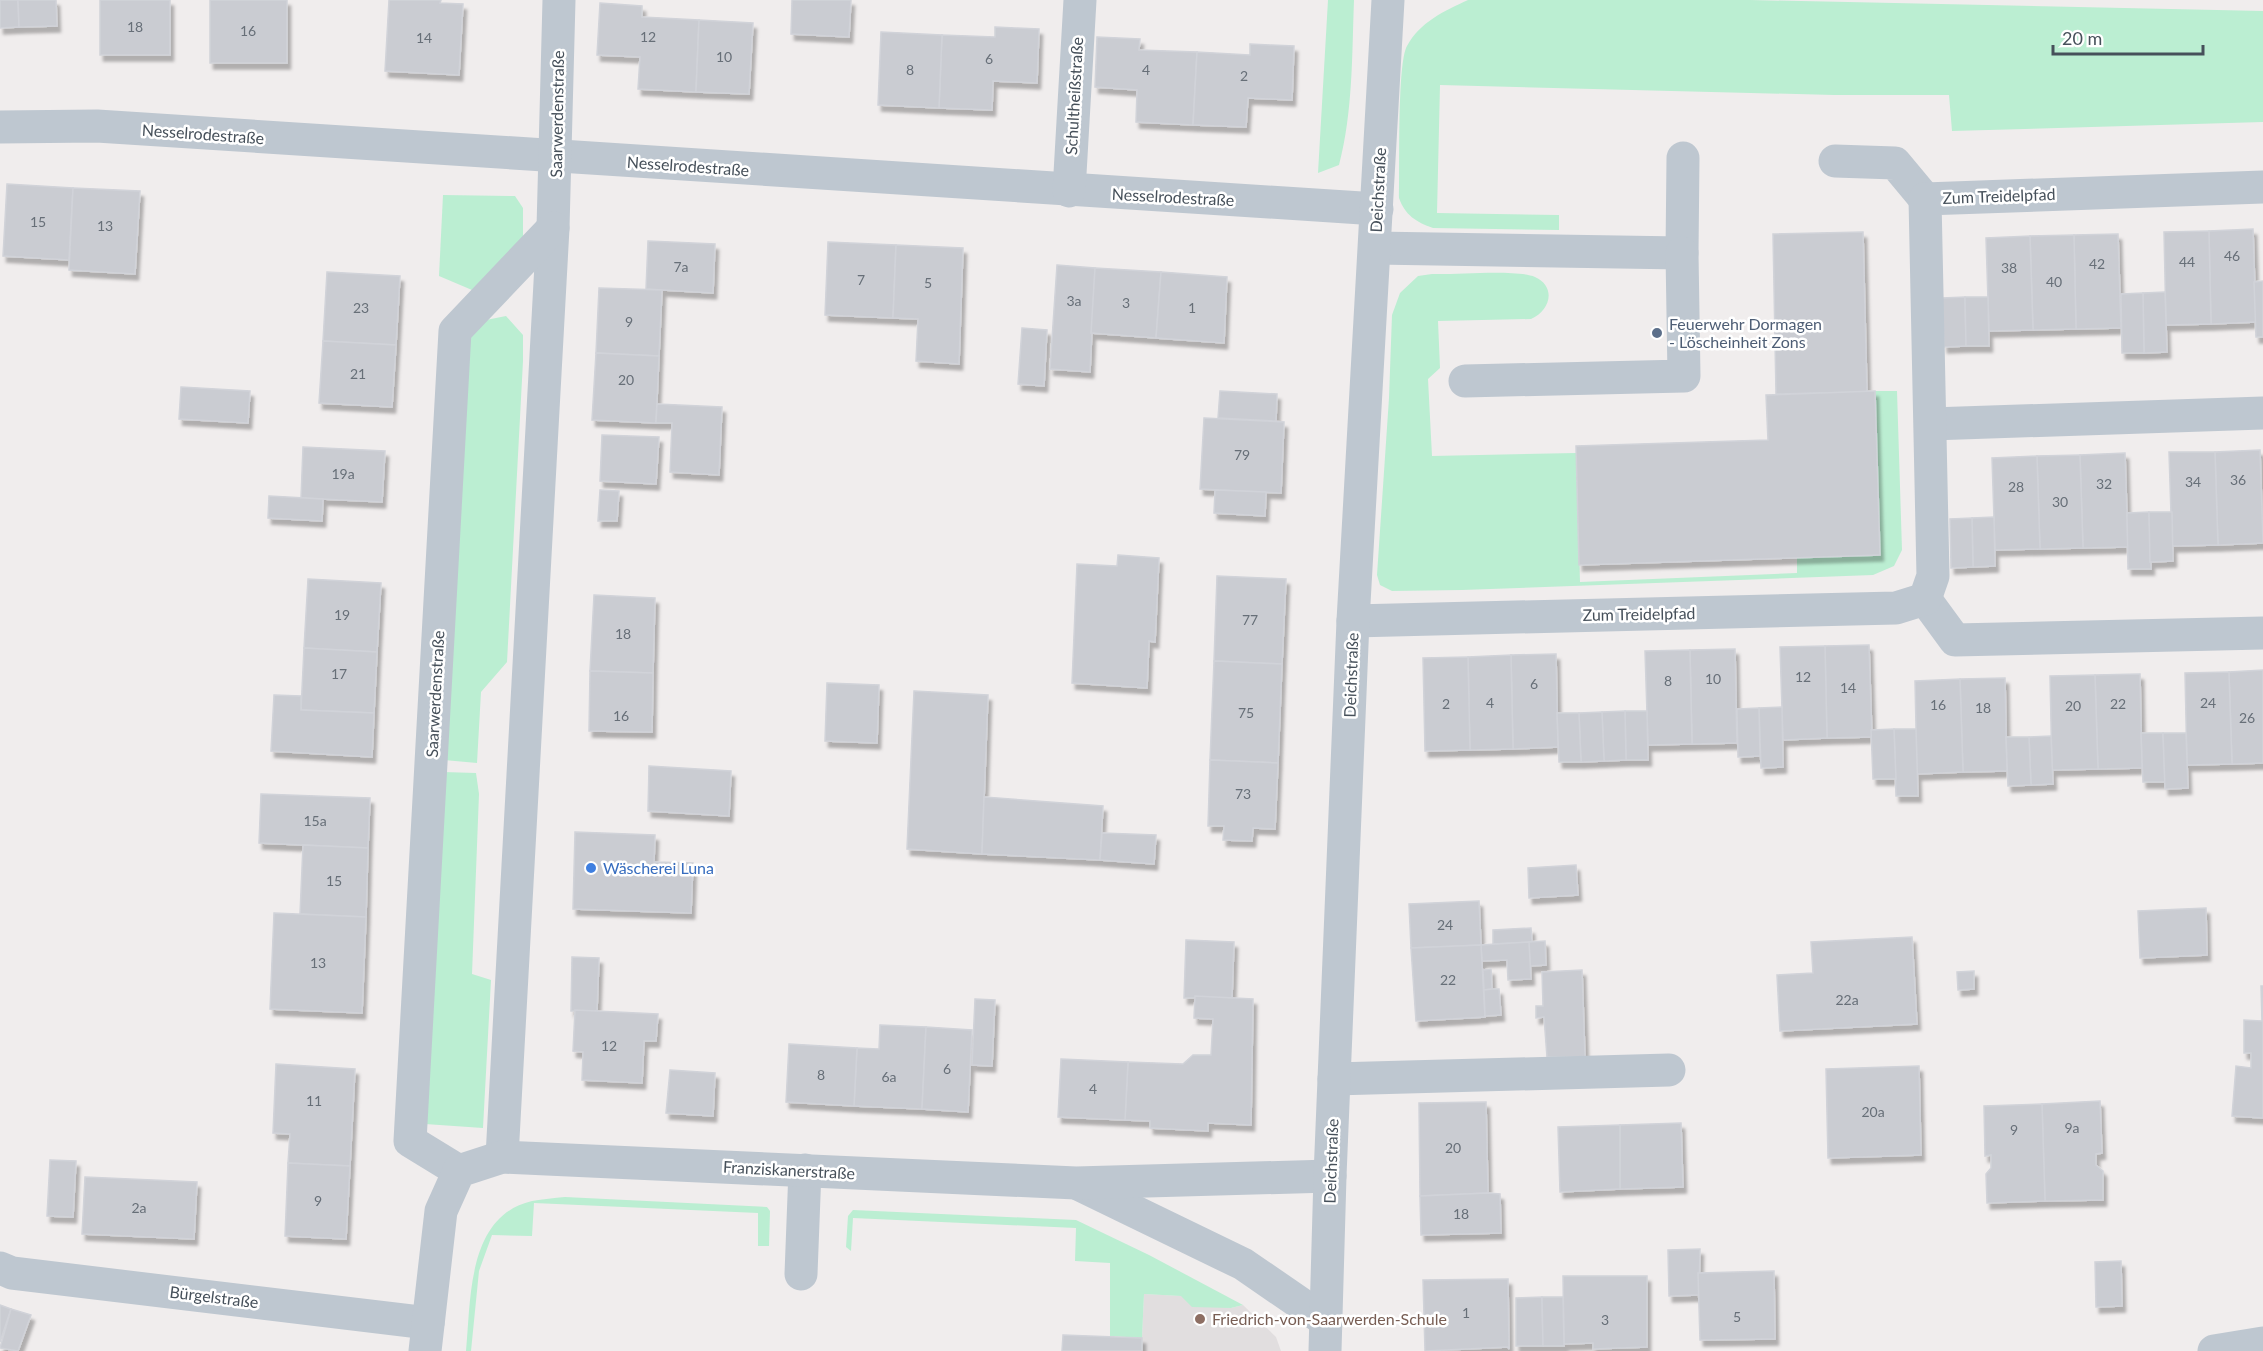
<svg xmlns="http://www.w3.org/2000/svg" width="2263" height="1351" viewBox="0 0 2263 1351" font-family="Lato,sans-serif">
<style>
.education{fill:#e1dedf}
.green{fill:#bbeed2}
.building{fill:#caccd2;stroke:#d1d3d9;stroke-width:1.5;filter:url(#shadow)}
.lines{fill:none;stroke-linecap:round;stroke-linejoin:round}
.minor{stroke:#bec7d0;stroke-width:33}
.service-dot{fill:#5c6f8a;stroke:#fff;stroke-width:2}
.shop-dot{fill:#3f7fe0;stroke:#fff;stroke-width:2}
.education-dot{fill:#8d6e63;stroke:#fff;stroke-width:2}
.labels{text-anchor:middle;stroke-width:5;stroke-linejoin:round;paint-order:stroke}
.number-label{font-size:14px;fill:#676f78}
.street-label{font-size:16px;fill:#46505a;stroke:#fff}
.service-label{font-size:16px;fill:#4e5e75;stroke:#fff;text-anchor:start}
.shop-label{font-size:16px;fill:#366cbe;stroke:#fff;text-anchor:start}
.education-label{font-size:16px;fill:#785e54;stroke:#fff;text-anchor:start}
</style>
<defs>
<filter id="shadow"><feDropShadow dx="3.5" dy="6" stdDeviation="1.5" flood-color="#0004"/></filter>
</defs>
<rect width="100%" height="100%" fill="#f0eded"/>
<path class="education" d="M1144 1294 1182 1296 1231 1308 1243 1305 1276 1337 1281 1351H1062L1063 1335 1142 1338Z"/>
<g class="green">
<path d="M1328 0H1354C1352 54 1353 112 1339 165L1318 173Z"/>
<path d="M1468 0H1750L2263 11V122L1952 131 1949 95H1834L1440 85 1437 213 1559 215V230L1433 228C1416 222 1405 215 1399 198 1400 171 1397 63 1407 46 1420 22 1444 11 1468 0Z"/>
<path d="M443 195 515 196 523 208V237L472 290 439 276Z"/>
<path d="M1432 274C1455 275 1516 269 1535 277 1557 287 1550 311 1531 319L1438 321 1440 368 1428 379 1432 456 1576 453 1580 582 1797 573V558L1879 555 1875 391H1897L1902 550 1894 566 1873 575 1462 590 1392 591 1380 585 1377 575 1389 398 1392 315 1400 293 1418 276Z"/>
<path d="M506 316 523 335V361L507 662 481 692 477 763 444 760 466 343 481 321Z"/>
<path d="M443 772 476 773 479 794 472 974 491 980 483 1128 425 1124Z"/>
<path d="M565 1197 767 1207 770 1211 769 1246H758V1213L534 1203 532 1236 492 1235 479 1271 471 1351H466C471 1299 467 1216 532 1201 543 1199 554 1198 565 1197Z"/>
<path d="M853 1210 1076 1220 1149 1255 1243 1305 1231 1308 1192 1307 1181 1296 1144 1294 1142 1338 1110 1336V1263L1075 1261 1076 1228 853 1218 851 1251 846 1247 848 1216Z"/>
</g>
<g class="building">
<path d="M0 0H18L19 27 0 28Z"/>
<path d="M18 0H56L57 26 19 27Z"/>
<rect x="100" y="0" width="70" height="55"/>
<rect x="210" y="0" width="77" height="63"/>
<path d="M389 0H441L440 3 463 4 459 75 385 71Z"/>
<path d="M792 0H851L849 37 791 34Z"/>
<path d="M600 3 642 6V17L699 20 696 92 638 89 640 57 597 55Z"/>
<path d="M699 20 753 23 749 94 696 92Z"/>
<path d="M995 27 1039 29 1037 83 993 81 992 110 939 108 942 35 995 37Z"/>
<path d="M881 32 942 35 939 108 878 105Z"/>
<path d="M1097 37 1140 39 1139 50 1197 52 1193 125 1136 122 1137 90 1095 87Z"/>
<path d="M1250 44 1294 46 1292 100 1248 98 1246 127 1193 125 1197 52 1250 55Z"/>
<path d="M7 184 73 188 69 260 3 256Z"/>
<path d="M73 188 140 191 135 274 69 270Z"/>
<path d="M2253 229 2256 322 2211 324 2209 231Z"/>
<path d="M2209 231 2211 324 2166 325 2164 232Z"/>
<path d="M1863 232 1867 392 1776 394 1773 234Z"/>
<path d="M2118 234 2121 328 2076 329 2074 235Z"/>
<path d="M2074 235 2076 329 2033 330 2030 236Z"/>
<path d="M2030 236 2033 330 1989 331 1986 238Z"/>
<path d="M648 241 715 244 713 293 646 289Z"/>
<path d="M828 242 896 245 893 318 825 315Z"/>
<path d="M896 245 963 248 959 364 916 361 918 319 893 318Z"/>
<path d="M1057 265 1095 268 1090 372 1050 369Z"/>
<path d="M1095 268 1161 272 1156 338 1091 333Z"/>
<path d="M327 272 400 276 396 345 323 341Z"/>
<path d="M1161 272 1227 277 1224 343 1156 338Z"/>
<path d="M2263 281V337H2256L2254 282Z"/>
<path d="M599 288 662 290 659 356 596 353Z"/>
<path d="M2165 292 2167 352 2144 353 2143 293Z"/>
<path d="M2143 293 2144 353H2122L2121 294Z"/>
<path d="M1965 297 1966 346 1944 347 1942 298Z"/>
<path d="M1965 297H1988L1989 346H1966Z"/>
<path d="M1022 328 1047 330 1044 386 1018 384Z"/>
<path d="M323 341 396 345 392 407 319 403Z"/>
<path d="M596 353 659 356 656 423 592 420Z"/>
<path d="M181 387 250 391 248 423 179 419Z"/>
<path d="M1220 391 1277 394 1276 421 1218 418Z"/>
<path d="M1875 391 1880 555 1579 565 1576 446 1768 440 1766 395Z"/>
<path d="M657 404 722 407 719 475 670 472 672 423H656Z"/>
<path d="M1204 418 1284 422 1281 493 1200 489Z"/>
<path d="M602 435 659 437 656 484 600 481Z"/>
<path d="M303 447 385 451 382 502 301 498Z"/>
<path d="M2260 450 2263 543 2218 545 2215 452Z"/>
<path d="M2169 452H2215L2218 545 2172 546Z"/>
<path d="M2125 453 2128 547 2083 548 2080 455Z"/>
<path d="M2080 455 2083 548 2040 549 2037 456Z"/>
<path d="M2037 456 2040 549 1995 550 1992 458Z"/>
<path d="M600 490 619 491 617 521H598Z"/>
<path d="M1215 490 1266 492 1265 516 1214 513Z"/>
<path d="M269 496 323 499 322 521 268 518Z"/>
<path d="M2149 512 2151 569H2128L2127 513Z"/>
<path d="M2149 512H2172L2173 561 2150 562Z"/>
<path d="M1994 517 1995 566 1973 567 1972 518Z"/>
<path d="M1972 518 1973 567 1951 568 1950 519Z"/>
<path d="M1118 555 1159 558 1155 642 1149 641 1147 688 1072 683 1077 564 1117 566Z"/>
<path d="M1217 576 1286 579 1282 664 1214 661Z"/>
<path d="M308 579 381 583 377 652 304 648Z"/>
<path d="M594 595 655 598 653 673 590 671Z"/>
<path d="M1869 645 1872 737 1827 738 1825 646Z"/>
<path d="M1825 646 1827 738 1783 740 1780 647Z"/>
<path d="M304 648 377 652 374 713 301 710Z"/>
<path d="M1735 649 1737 743 1692 744 1690 650Z"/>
<path d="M1690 650 1692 744 1648 745 1645 651Z"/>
<path d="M1556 654 1558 747 1513 749 1511 655Z"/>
<path d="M1511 655 1513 749 1470 750 1468 657Z"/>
<path d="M1468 657 1470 750 1425 751 1423 658Z"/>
<path d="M1214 661 1282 664 1278 763 1210 760Z"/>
<path d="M2263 670V763L2232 764 2229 672Z"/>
<path d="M590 671 653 673 652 732 589 731Z"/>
<path d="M2229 672 2232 764 2187 765 2185 673Z"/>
<path d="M2140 674 2142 768 2098 769 2095 675Z"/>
<path d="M2095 675 2098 769 2052 770 2050 676Z"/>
<path d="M2005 678 2007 771 1963 772 1960 679Z"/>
<path d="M1960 679 1963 772 1917 774 1915 681Z"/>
<path d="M827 683 879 685 877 743 825 741Z"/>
<path d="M914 691 988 695 982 854 907 849Z"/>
<path d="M274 695 301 696V710L374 713 372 757 271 751Z"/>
<path d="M1782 707 1783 767 1761 768 1759 708Z"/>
<path d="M1759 708 1760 756 1738 757 1737 709Z"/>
<path d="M1625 711H1647L1648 760H1626Z"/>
<path d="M1625 711 1626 760 1604 761 1602 712Z"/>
<path d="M1602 712 1604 761 1581 762 1579 713Z"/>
<path d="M1557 713H1579L1581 762H1559Z"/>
<path d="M1894 729H1916L1918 796H1896Z"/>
<path d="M1894 729 1896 779H1873L1871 730Z"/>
<path d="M2141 733H2163L2165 782H2143Z"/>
<path d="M2163 733H2186L2188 788 2165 789Z"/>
<path d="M2051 736 2053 784 2031 785 2029 737Z"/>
<path d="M2006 737H2029L2031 785 2008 786Z"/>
<path d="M1210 760 1278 763 1275 829 1253 828 1252 841 1223 840 1224 826H1208Z"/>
<path d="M649 766 731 771 729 816 648 811Z"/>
<path d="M261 794 370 798 368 848 259 843Z"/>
<path d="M984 797 1103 806 1100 860 982 854Z"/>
<path d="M575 832 655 835 654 862 693 863 691 913 573 909Z"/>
<path d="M1102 833 1156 835 1154 864 1100 860Z"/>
<path d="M303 845 368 848 366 917 300 914Z"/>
<path d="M1576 865 1578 895 1529 898 1528 868Z"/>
<path d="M1479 901 1481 945 1411 948 1409 904Z"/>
<path d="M2206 908 2207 955 2140 958 2138 911Z"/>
<path d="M274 913 366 917 362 1013 270 1009Z"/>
<path d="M1531 928 1532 942 1493 944V930Z"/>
<path d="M1912 937 1917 1024 1780 1031 1777 975 1813 973 1811 942Z"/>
<path d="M1186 940 1234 942 1232 998H1184Z"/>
<path d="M1545 941 1546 965 1530 966 1529 942Z"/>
<path d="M1529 942 1531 979 1508 980 1507 960 1482 961 1481 945Z"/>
<path d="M1481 945 1485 1017 1416 1021 1411 948Z"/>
<path d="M572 957 599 958 597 1011H571Z"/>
<path d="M1491 969 1492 989 1484 990 1483 970Z"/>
<path d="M1582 970 1585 1057H1547L1544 1017 1536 1018V1006H1543L1542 972Z"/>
<path d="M1974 971V989L1958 990 1957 972Z"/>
<path d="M2261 986H2263V1118L2232 1116 2236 1066 2251 1068V1053H2244V1020L2262 1021Z"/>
<path d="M1492 989H1499L1501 1015 1485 1016 1484 990Z"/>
<path d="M1195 996 1253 999 1251 1125 1208 1123V1131L1150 1128V1121L1125 1120 1128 1062 1183 1064 1193 1055H1211L1213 1019 1194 1018Z"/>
<path d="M975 999 995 1000 992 1066 972 1065Z"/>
<path d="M575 1010 658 1014 656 1041H644L642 1083 582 1080 583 1052 573 1051Z"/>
<path d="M880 1025 926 1027 922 1109 854 1106 857 1048 879 1049Z"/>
<path d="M926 1027 972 1030 968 1112 922 1109Z"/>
<path d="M789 1044 857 1048 854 1106 786 1102Z"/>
<path d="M1061 1059 1128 1062 1125 1120 1058 1117Z"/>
<path d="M276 1064 355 1069 350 1166 288 1163 290 1134 273 1133Z"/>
<path d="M1919 1066 1921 1155 1828 1158 1826 1069Z"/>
<path d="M670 1070 715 1073 713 1116 666 1113Z"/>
<path d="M2100 1101 2102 1153 2096 1154V1165L2103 1171V1200L2045 1201 2042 1104Z"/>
<path d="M1486 1102 1488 1193 1420 1196 1419 1103Z"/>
<path d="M2042 1104 2045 1201 1987 1203 1986 1174 1991 1168V1155L1985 1156 1984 1106Z"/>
<path d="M1681 1123 1683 1187 1620 1189V1125Z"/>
<path d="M1620 1125V1189L1560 1192 1558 1127Z"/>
<path d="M50 1160 76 1161 73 1217 47 1216Z"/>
<path d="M288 1163 350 1166 346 1239 285 1236Z"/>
<path d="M85 1177 197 1182 194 1239 82 1234Z"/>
<path d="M1488 1193 1500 1194 1501 1233 1421 1235 1420 1196Z"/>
<path d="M1700 1249 1699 1295 1669 1296 1668 1250Z"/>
<path d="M2121 1261 2122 1306 2096 1307 2095 1262Z"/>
<path d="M1774 1271 1775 1339 1700 1340 1698 1273Z"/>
<path d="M1563 1276H1647V1347L1593 1349V1343L1564 1344Z"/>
<path d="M1508 1279 1509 1349 1508 1347 1425 1351 1423 1280Z"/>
<path d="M1542 1297 1543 1346H1516V1298Z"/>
<path d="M1542 1297H1563L1564 1346H1543Z"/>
<path d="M0 1305 11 1309 0 1342Z"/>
<path d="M11 1309 31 1315 18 1351 0 1348Z"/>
<path d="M1063 1335 1142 1338V1351H1062Z"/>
</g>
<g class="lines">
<g class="minor">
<path d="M0 127 97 126 1377 209"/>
<path d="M1835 161 1895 163 1925 199"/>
<path d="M1069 191 1080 0"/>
<path d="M1375 248 1682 253 1683 158"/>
<path d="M1465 381 1684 376 1682 253"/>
<path d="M1931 424 2263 413"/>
<path d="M1925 599 1955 640 2263 633"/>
<path d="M1353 621 1896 608 1925 599 1933 576 1925 199 2263 187"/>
<path d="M1334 1079 1669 1070"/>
<path d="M502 1157 553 228 559 0"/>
<path d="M459 1171 410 1141 455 331 553 228"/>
<path d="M1080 1185 1243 1264 1326 1321"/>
<path d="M0 1268 12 1273 428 1323"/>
<path d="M801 1274 805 1170"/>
<path d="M425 1351 441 1211 459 1171 502 1157 1076 1183 1330 1176"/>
<path d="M1325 1351 1330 1176 1353 621 1388 0"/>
<path d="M2214 1351 2263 1343"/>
</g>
</g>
<circle class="service-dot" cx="1657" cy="333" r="6"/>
<circle class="shop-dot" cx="591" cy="868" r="6"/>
<circle class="education-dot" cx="1200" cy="1319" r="6"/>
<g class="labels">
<g class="number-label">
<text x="135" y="32">18</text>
<text x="248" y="36">16</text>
<text x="648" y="42">12</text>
<text x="424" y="43">14</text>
<text x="724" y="62">10</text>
<text x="989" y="64">6</text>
<text x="910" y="75">8</text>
<text x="1146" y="75">4</text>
<text x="1244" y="81">2</text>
<text x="38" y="227">15</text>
<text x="105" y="231">13</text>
<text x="2232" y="261">46</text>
<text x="2187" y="267">44</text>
<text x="2097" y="269">42</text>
<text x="681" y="272">7a</text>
<text x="2009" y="273">38</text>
<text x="861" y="285">7</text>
<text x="2054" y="287">40</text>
<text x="928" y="288">5</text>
<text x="1074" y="306">3a</text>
<text x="1126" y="308">3</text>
<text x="361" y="313">23</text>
<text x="1192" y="313">1</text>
<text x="629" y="327">9</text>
<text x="358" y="379">21</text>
<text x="626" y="385">20</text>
<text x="1242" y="460">79</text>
<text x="343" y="479">19a</text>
<text x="2238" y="485">36</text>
<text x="2193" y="487">34</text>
<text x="2104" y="489">32</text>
<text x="2016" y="492">28</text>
<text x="2060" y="507">30</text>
<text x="342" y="620">19</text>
<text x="1250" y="625">77</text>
<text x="623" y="639">18</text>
<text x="339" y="679">17</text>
<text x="1803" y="682">12</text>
<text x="1713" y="684">10</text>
<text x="1668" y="686">8</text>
<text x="1534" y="689">6</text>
<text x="1848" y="693">14</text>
<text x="1490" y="708">4</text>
<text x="2208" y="708">24</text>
<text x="1446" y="709">2</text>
<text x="2118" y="709">22</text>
<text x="1938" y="710">16</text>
<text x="2073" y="711">20</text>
<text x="1983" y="713">18</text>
<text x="1246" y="718">75</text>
<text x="621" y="721">16</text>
<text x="2247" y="723">26</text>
<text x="1243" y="799">73</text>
<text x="315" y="826">15a</text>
<text x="334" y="886">15</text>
<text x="1445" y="930">24</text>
<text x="318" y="968">13</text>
<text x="1448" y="985">22</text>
<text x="1847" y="1005">22a</text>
<text x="609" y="1051">12</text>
<text x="947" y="1074">6</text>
<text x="821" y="1080">8</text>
<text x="889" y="1082">6a</text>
<text x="1093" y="1094">4</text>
<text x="314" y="1106">11</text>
<text x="1873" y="1117">20a</text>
<text x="2072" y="1133">9a</text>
<text x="2014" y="1135">9</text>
<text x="1453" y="1153">20</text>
<text x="318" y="1206">9</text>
<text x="139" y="1213">2a</text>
<text x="1461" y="1219">18</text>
<text x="1466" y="1318">1</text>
<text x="1737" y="1322">5</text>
<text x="1605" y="1325">3</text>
</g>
<g class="street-label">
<text transform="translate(1074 96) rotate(-87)" y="6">Schultheißstraße</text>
<text transform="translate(557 114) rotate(-89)" y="6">Saarwerdenstraße</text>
<text transform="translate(203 134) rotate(4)" y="6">Nesselrodestraße</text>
<text transform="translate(688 166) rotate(4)" y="6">Nesselrodestraße</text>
<text transform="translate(1378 190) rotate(-87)" y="6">Deichstraße</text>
<text transform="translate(1999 196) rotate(-2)" y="6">Zum Treidelpfad</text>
<text transform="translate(1173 197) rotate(3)" y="6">Nesselrodestraße</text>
<text transform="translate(1639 614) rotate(-1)" y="6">Zum Treidelpfad</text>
<text transform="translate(1351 675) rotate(-88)" y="6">Deichstraße</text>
<text transform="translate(435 694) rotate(-87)" y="6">Saarwerdenstraße</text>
<text transform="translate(1331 1161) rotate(-88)" y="6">Deichstraße</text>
<text transform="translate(789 1170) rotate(3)" y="6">Franziskanerstraße</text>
<text transform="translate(214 1297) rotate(7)" y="6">Bürgelstraße</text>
</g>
<g class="service-label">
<text x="1669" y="330">Feuerwehr Dormagen<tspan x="1669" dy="18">- Löscheinheit Zons</tspan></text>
</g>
<g class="shop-label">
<text x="603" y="874">Wäscherei Luna</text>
</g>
<g class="education-label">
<text x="1212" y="1325">Friedrich-von-Saarwerden-Schule</text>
</g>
</g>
<path d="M2053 45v9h150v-9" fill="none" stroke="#46505a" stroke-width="3"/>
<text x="2062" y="45" font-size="18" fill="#46505a" stroke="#ffffff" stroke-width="4.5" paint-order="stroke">20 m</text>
</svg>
